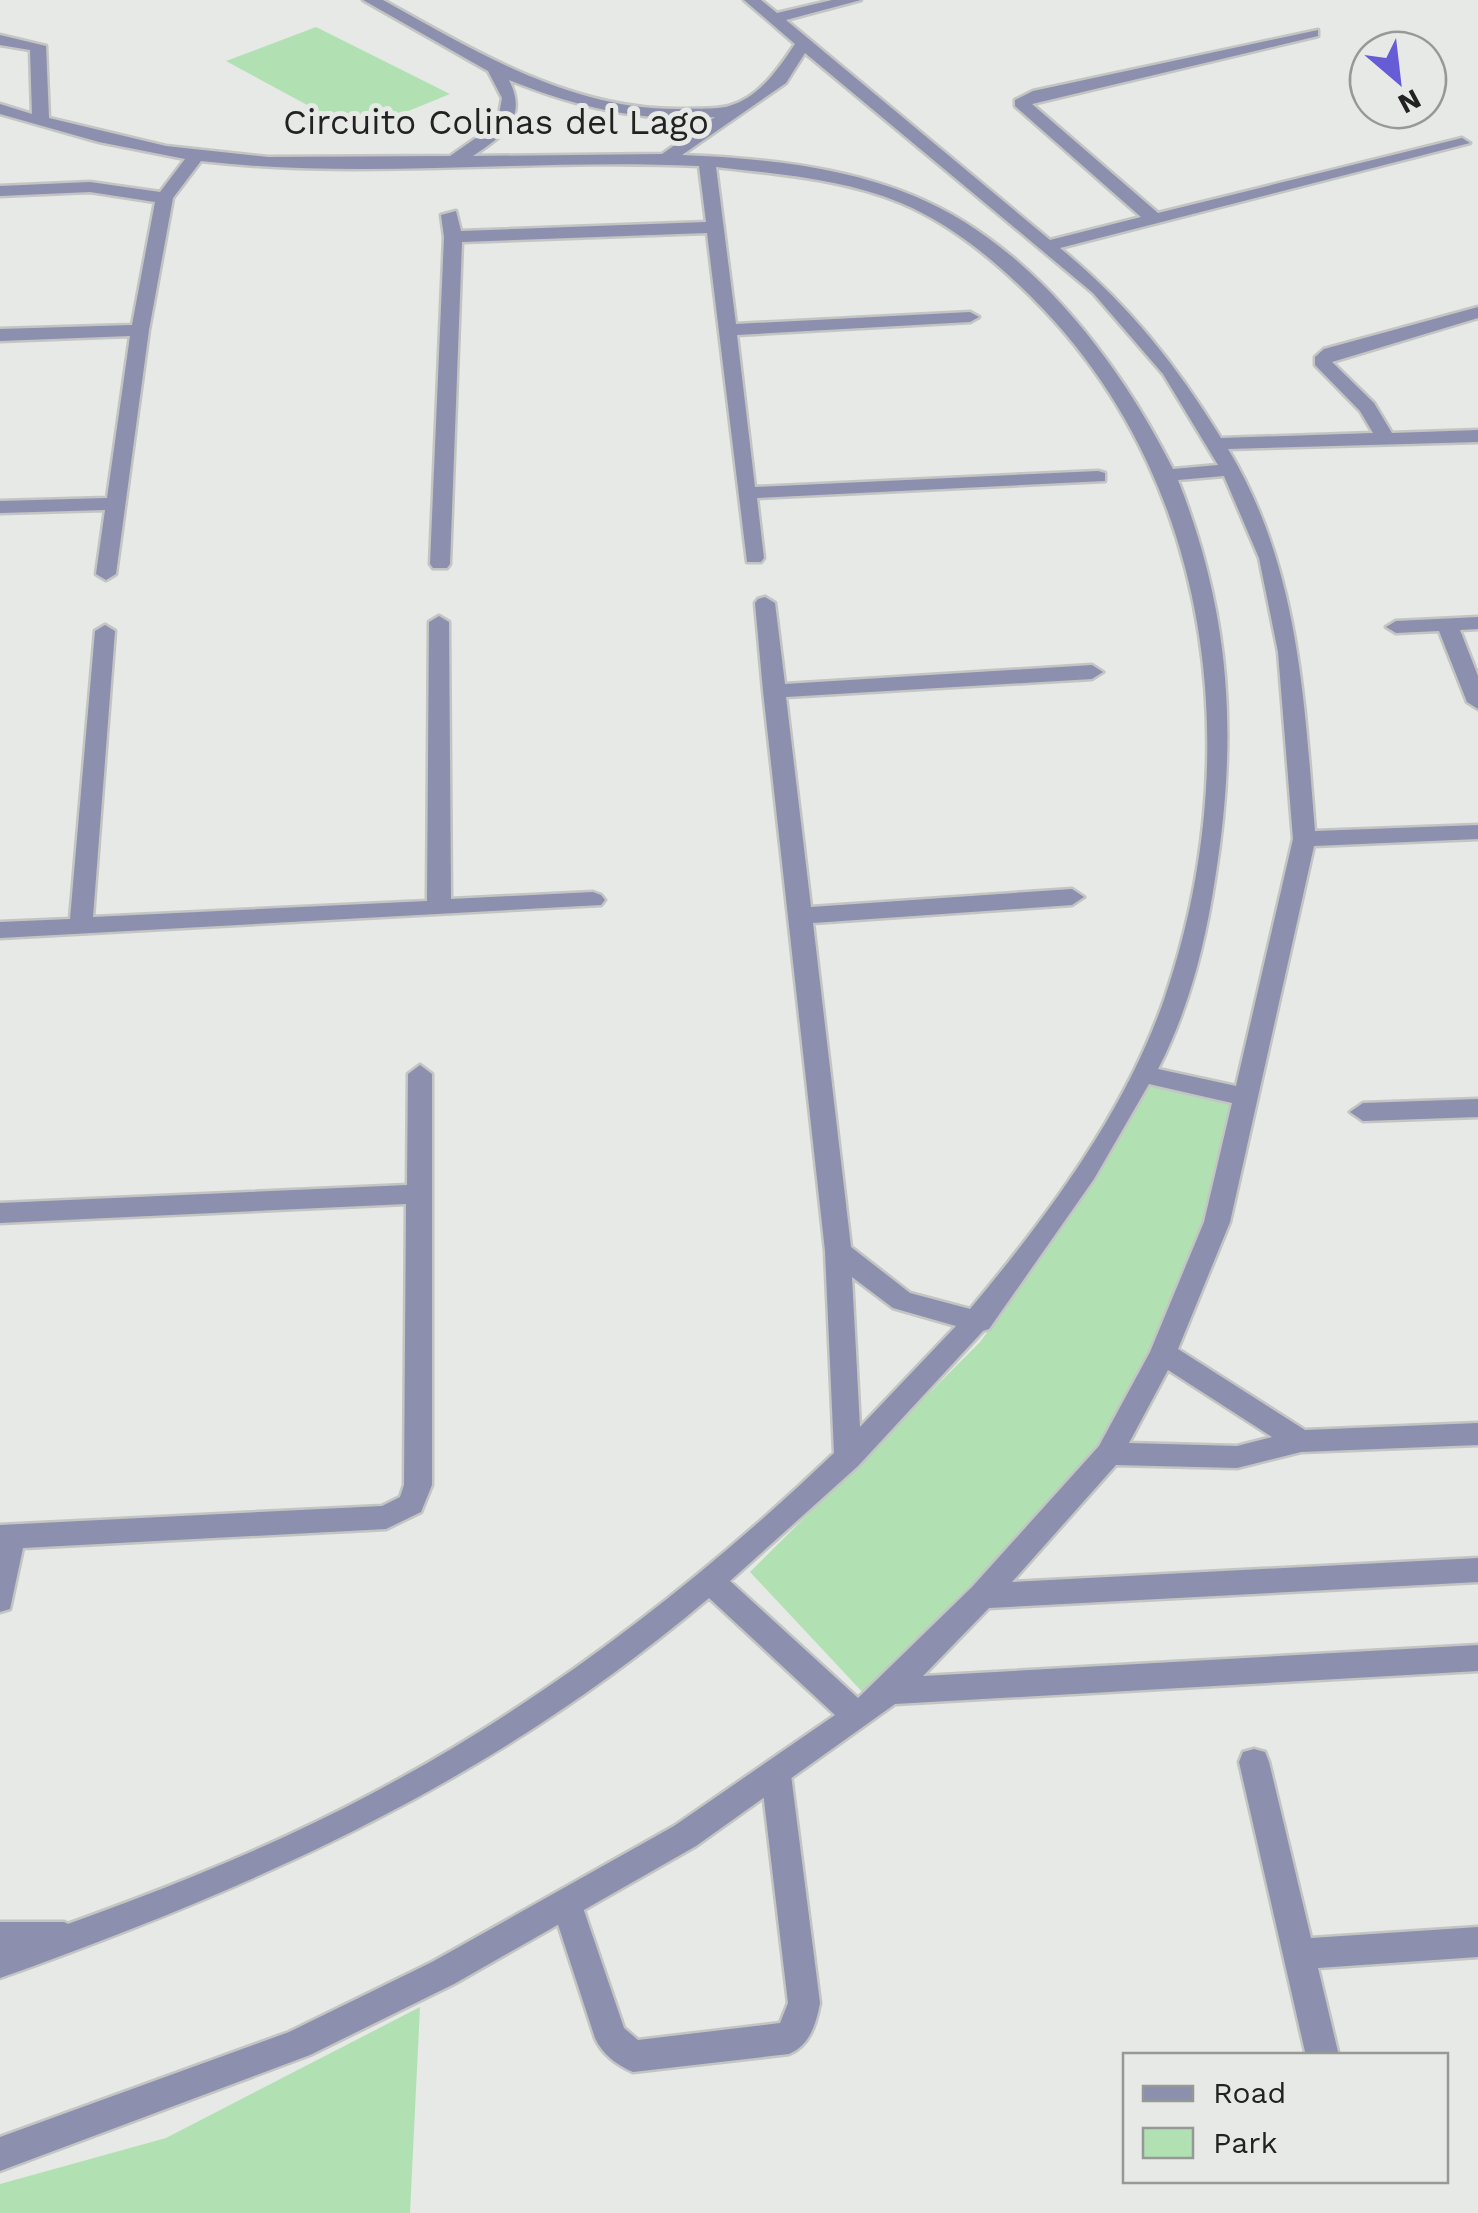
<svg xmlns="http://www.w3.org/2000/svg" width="1478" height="2213" viewBox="0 0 1478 2213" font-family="'Work Sans',sans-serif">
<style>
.green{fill:#b1e1b2}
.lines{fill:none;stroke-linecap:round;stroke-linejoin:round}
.lane-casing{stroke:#c3c5c3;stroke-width:5}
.street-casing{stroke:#c3c5c3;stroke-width:5}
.lane{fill:#8d8fae;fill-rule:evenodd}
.street{fill:#8d8fae;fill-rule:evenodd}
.labels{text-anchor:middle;stroke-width:10;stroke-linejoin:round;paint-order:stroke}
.street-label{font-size:35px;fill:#212221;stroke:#e6e9e6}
</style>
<rect width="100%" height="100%" fill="#e6e9e6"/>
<g class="green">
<path d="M316 27 450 94 357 132 226 61Z"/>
<path d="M1144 1078 1243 1099 1213 1222 1104 1452 867 1697 750 1572 980 1342 1072 1214Z"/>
<path d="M420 2007 410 2213H0V2184L166 2138Z"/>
</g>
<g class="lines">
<g class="lane-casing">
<g id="lane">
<path d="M776 1761 787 1765 791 1775 820 2003C816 2024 810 2045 789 2054L633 2072C617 2065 602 2054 595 2038L552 1906 557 1896 568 1891 579 1896 624 2028 638 2040 780 2023 788 2003 761 1775 765 1765Z"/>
<path d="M0 1922H64L75 1927 80 1937 75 1947 64 1952H0Z"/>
</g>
</g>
<g class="street-casing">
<g id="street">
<path d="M363 0H383C477 52 572 111 683 109 698 108 715 110 729 106 759 98 779 68 795 44L744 0H761L777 13 832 0H861L786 20 1050 240 1141 217 1015 106V100L1033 91 1318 30V36L1032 104 1158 213 1462 138 1470 143 1060 248C1128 304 1175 363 1221 438L1373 433 1360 411 1315 365V357L1324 349 1478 307V318L1332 362 1374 403 1392 433 1478 430V442L1228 449C1299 566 1304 699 1315 831L1478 825V839L1314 846 1230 1222 1178 1349 1305 1430 1478 1423V1445L1301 1452 1237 1468 1116 1465 1012 1582 1478 1558V1582L989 1608 923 1676 1478 1645V1671L895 1704 696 1846 454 1984 310 2055 0 2171V2137L289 2032 432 1962 674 1826 835 1715 709 1598C493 1781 263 1884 0 1978V1948C126 1904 253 1857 371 1794 541 1704 695 1586 834 1453L825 1251 763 691 755 603 758 599 765 597 775 603 785 684 1092 665 1103 672 1092 679 786 697 811 907 1072 889 1084 897 1072 905 813 923 851 1247 910 1293 970 1309C1047 1217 1126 1111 1165 997 1244 765 1217 493 1045 311 1004 268 956 226 901 203 843 179 778 174 716 167L736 324 970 312 979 317 970 322 737 335 755 487 1098 471 1105 473V481L757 498 764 558 761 562H747L707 233 462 242 450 564 447 568H433L430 564 444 237 441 215 456 211 461 231 706 222 699 166C533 158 366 180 201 161L173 198 149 330 116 574 106 580 96 574 105 510 0 513V501L107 498 130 336 0 341V329L132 325 155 202 90 192 0 196V186L90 182 160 192 185 159 99 142 0 114V104L32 114 30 50 0 45V35L46 46 49 118 166 146 268 157 450 156 486 131 499 115 502 98 488 71ZM805 53 1093 293 1163 374 1218 465 1173 469C1118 360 1030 244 914 196 843 166 758 158 682 155L786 83ZM509 80C576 107 642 123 715 117L662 154 473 156C504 135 528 118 509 80ZM1224 476 1259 558 1278 652 1293 839 1236 1086 1158 1069C1189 1009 1205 945 1215 879 1238 736 1231 615 1178 480ZM1149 1084 1232 1103 1204 1222 1150 1352 1099 1446 972 1587 858 1698 730 1581 858 1466 983 1331 989 1329 1094 1179ZM852 1277 893 1308 956 1326 860 1427ZM1168 1370 1272 1437 1237 1446 1129 1443Z"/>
<path d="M439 616 449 622 451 899 593 892 601 895 605 900 601 905 0 938V922L70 919 95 631 105 625 115 631 93 917 427 901 429 622Z"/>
<path d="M1478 617V629L1460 630 1478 676V709L1467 702 1439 631 1396 633 1386 627 1396 621Z"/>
<path d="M420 1065 432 1074V1485L421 1512 386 1529 23 1548 10 1609 0 1612V1525L382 1506 400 1497 404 1485 406 1204 0 1223V1203L407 1185 408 1074Z"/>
<path d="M1478 1099V1117L1363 1121 1350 1112 1363 1103Z"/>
<path d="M1254 1749 1265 1752 1269 1762 1311 1938 1478 1927V1957L1318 1968 1339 2056H1306L1239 1762 1243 1752Z"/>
</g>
</g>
<use href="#lane" class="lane"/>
<use href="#street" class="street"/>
</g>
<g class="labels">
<g class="street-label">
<text x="496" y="134">Circuito Colinas del Lago</text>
</g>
</g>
<rect x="1123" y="2053" width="325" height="130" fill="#e6e9e6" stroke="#979997" stroke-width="2.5"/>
<rect x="1143" y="2086" width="50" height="15" fill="#8d8fae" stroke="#979997" stroke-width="2.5"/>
<text x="1213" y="2103" font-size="30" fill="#212221">Road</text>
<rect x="1143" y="2128" width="50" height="30" fill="#b1e1b2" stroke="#979997" stroke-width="2.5"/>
<text x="1213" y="2153" font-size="30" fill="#212221">Park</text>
<g transform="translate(1398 80) rotate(152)"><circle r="48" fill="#e6e9e6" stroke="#979997" stroke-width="2.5"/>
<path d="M0-8L18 38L0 25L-18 38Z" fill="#665cd5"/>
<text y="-15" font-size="28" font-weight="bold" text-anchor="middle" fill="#212221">N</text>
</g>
</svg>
